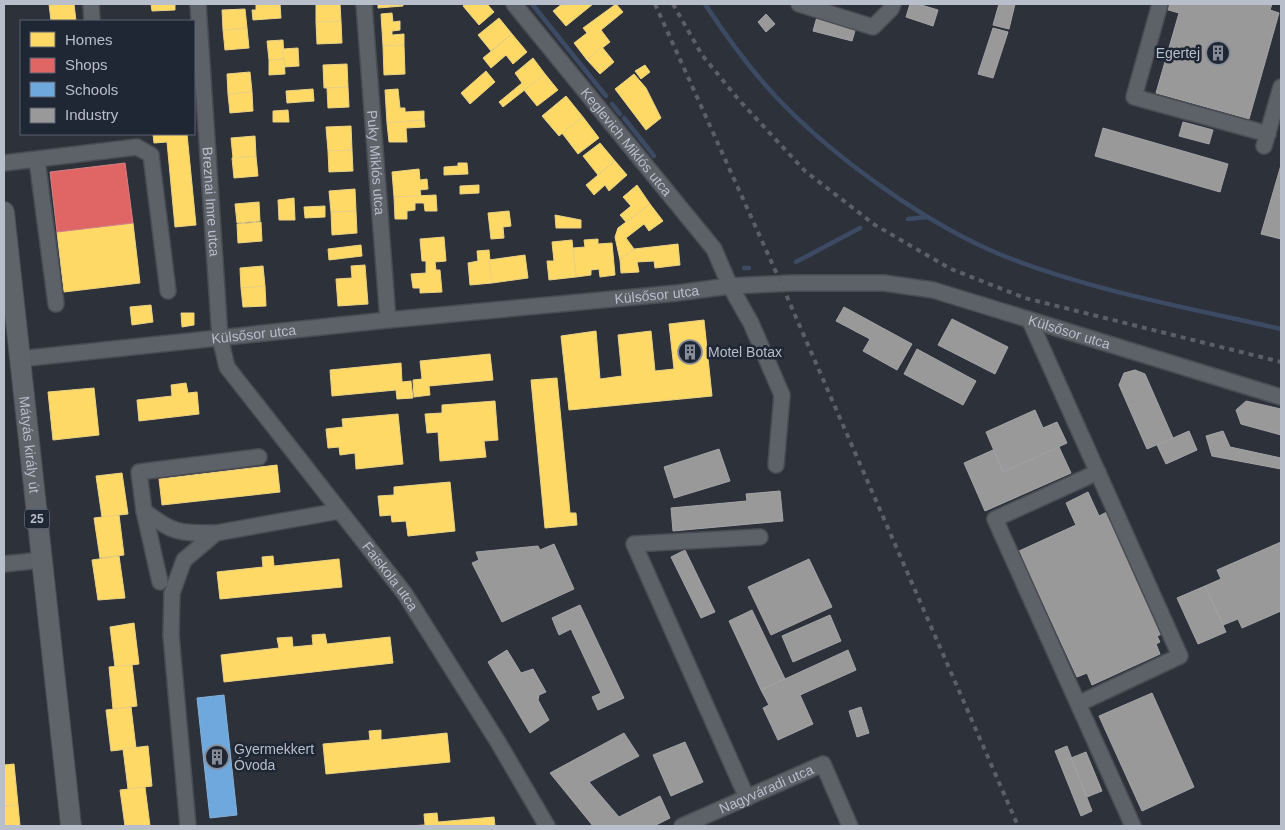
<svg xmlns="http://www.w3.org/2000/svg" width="1285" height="830" viewBox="0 0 1285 830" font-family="Arial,sans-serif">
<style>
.homes{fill:#ffd966;stroke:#ead184}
.shops{fill:#e06666;stroke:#d48084}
.schools{fill:#6fa8dc;stroke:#85afd7}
.industry{fill:#999;stroke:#a2a4a8}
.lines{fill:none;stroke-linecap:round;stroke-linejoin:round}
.stream{stroke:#3d4a63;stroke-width:4.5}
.minor-casing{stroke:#494c52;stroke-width:18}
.major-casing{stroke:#484c53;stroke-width:22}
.minor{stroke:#5d6168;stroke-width:15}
.major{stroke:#5f636a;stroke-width:20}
.rail{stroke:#5c5f66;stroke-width:4;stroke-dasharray:5 5;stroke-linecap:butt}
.labels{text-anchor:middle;stroke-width:5;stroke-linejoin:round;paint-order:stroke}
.shield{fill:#202734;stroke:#8a919d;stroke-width:1}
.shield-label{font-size:12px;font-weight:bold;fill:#b8beca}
.poi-label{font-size:14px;fill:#b8beca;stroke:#202734;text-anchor:start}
.street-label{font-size:14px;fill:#b8beca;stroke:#202734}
</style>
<rect width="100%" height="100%" fill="#2d313a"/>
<g class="homes">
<path d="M49 4H74L76 21H51Z"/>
<path d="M151 4H175V10L152 11Z"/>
<path d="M259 4H280L281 18 253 20 252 10H256V5Z"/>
<path d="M316 4H340L341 21 316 22Z"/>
<path d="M378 4H403V6L378 8Z"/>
<path d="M466 4H487L494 12 479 25 463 6Z"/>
<path d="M562 4H593L566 26 553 11Z"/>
<path d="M616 4 623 12 601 30 610 42 587 60 574 43 587 33 583 28Z"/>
<path d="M245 9 247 28 223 30 222 10Z"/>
<path d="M392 13 393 22 400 21V30L392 31V35L404 34V45L383 46 381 14Z"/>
<path d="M499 18 512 34 491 51 478 35Z"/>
<path d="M341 21 342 43 317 44 316 22Z"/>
<path d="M247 28 249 48 225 50 223 30Z"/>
<path d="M512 34 527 52 513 64 506 55 491 68 483 58Z"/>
<path d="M283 40 284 59 269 60 267 41Z"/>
<path d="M404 45 405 74 384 75 383 46Z"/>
<path d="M602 47 614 62 600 74 587 60Z"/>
<path d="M298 48 299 66 284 67 283 49Z"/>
<path d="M533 58 545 74 503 107 499 102 522 83 515 73Z"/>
<path d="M284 59 285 74 269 75V60Z"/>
<path d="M347 64 348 87 324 88 323 65Z"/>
<path d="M645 65 650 72 641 79 635 71Z"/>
<path d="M486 71 495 82 470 104 461 93Z"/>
<path d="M250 72 252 92 228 94 227 74Z"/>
<path d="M545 74 558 90 537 106 524 90Z"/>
<path d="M634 74 646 88 661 118 646 130 615 89Z"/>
<path d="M348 87 349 107 328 108 327 88Z"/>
<path d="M313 89 314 101 287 103 286 91Z"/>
<path d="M398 89 400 108H405V112L424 111V120L387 123 385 90Z"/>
<path d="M252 92 253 111 230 113 228 94Z"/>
<path d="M566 96 583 117 559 136 542 116Z"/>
<path d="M288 110 289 122H273V111Z"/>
<path d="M583 117 599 138 578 154 562 133Z"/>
<path d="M424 120 425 127 406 128 407 142H389L387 123Z"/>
<path d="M351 126 352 150 328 151 326 127Z"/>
<path d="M153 134H187L196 225 175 227 167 142 154 143Z"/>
<path d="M255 136 256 156 233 158 231 138Z"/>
<path d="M600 143 615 161 598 175 583 156Z"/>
<path d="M352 150 353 171 329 172 328 151Z"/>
<path d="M256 156 258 176 234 178 232 158Z"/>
<path d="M615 161 627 175 609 191 605 185 594 195 586 185Z"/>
<path d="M458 163H467L468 174 444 175V167L458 166Z"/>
<path d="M419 169 420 180 427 179 428 189 420 190 421 196 394 197 392 172Z"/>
<path d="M479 185V193L460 194V186Z"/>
<path d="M637 185 650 204 626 222 620 215 631 206 623 197Z"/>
<path d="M355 189 356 211 331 212 329 191Z"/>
<path d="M436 195 437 211H425L424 203H415V210L407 211V219H395L394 197Z"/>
<path d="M294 198 295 220H279L278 200Z"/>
<path d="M259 202 260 221 237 223 235 204Z"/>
<path d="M650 204 663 221 649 231 644 224 626 238 634 249 620 260 615 237 618 228Z"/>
<path d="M325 206V217L305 218 304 207Z"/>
<path d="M356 211 357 233 332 235 331 212Z"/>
<path d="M509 211 511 226 503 227 504 238 491 239 488 213Z"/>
<path d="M555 215 581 220V228H556Z"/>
<path d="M261 222 262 241 238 243 237 224Z"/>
<path d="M133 223 140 283 64 292 57 232Z"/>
<path d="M444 237 446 261 435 262 436 270H440L442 292 420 293V288H413L411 274 426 273V261H422L420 239Z"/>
<path d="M598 239V244L612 243 615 275 600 277 599 269 591 270V275L576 277 573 248 585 247 584 240Z"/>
<path d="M572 240 576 277 549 280 547 261H554L552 242Z"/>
<path d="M678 244 680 265 655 268 654 261 637 262 639 272 621 273 620 260 634 249Z"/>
<path d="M361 245 362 256 329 260 328 249Z"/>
<path d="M489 250 492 283 470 285 468 263 478 261 477 251Z"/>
<path d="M525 255 528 278 492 283 489 260Z"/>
<path d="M365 265 368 304 338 306 336 279 352 278 351 266Z"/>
<path d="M263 266 265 286 241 288 240 268Z"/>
<path d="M265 286 266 306 243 307 241 288Z"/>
<path d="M151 305 153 322 132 325 130 307Z"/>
<path d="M181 313H194V325L182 327Z"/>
<path d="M704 320 712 396 569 410 561 336 596 331 600 379 622 376 618 335 651 331 655 371 674 369 669 324Z"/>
<path d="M490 354 493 380 429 386 430 395 414 397 413 380 422 379 420 361Z"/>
<path d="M401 363 402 382 411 381 413 398 397 399 396 390 332 396 330 370Z"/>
<path d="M557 378 570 513H576L577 525 545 528 531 380Z"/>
<path d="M186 383 188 393 197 392 199 414 139 421 137 400 172 396 171 385Z"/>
<path d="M94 388 99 435 53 440 48 392Z"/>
<path d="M495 401 498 440 484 441 486 457 440 461 438 432 427 433 425 414 442 413V405Z"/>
<path d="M398 414 403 464 356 469 355 453 340 455 339 447 328 448 326 429 343 427 342 419Z"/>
<path d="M277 465 280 492 162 505 159 479Z"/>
<path d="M122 473 128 514 102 517 96 476Z"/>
<path d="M450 482 455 531 408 536 406 521 392 522 391 515 380 516 378 496 394 495V487Z"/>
<path d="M119 515 124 555 100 558 94 518Z"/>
<path d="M119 556 125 598 98 600 92 560Z"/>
<path d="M273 556 274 566 339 559 342 587 220 599 217 572 263 567 262 557Z"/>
<path d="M134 623 139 664 115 667 110 627Z"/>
<path d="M325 634 327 644 390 637 393 663 224 682 221 655 279 648 277 638 292 637 293 647 313 645 312 635Z"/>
<path d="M132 665 137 706 113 709 109 667Z"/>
<path d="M131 707 136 748 111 751 106 710Z"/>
<path d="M381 730V740L447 733 450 762 326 774 323 744 370 740 369 731Z"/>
<path d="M148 746 152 786 128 789 123 749Z"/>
<path d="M14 764 18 805 4 806V765Z"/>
<path d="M145 787 150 826H125L120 790Z"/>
<path d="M18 805 20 826H4V806Z"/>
<path d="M437 813 438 822 494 817 495 826H410L425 825 424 814Z"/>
</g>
<path class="shops" d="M125 163 133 223 57 232 50 172Z"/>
<path class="schools" d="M224 695 237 815 210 818 197 698Z"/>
<g class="industry">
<path d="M910 4H918L938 10 933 26 906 17Z"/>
<path d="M999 4H1015L1009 29 993 25Z"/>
<path d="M1166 4H1272L1270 10 1279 13 1249 119 1156 93 1179 13 1165 9Z"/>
<path d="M766 14 775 24 766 32 758 22Z"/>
<path d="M817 17 856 27 852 41 813 31Z"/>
<path d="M993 28 1008 32 993 78 978 74Z"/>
<path d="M1183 122 1213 130 1209 144 1179 136Z"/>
<path d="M1103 128 1228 164 1220 192 1095 156Z"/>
<path d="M1281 165V239L1261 234Z"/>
<path d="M844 307 912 344 897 370 863 351 870 339 836 321Z"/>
<path d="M952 319 1008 347 995 374 938 345Z"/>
<path d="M917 349 976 381 963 405 904 374Z"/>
<path d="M1135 370 1145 374 1173 438 1147 449 1119 385 1124 373Z"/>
<path d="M1246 401 1281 409V435L1241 424 1236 410Z"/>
<path d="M1035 410 1043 428 1057 422 1067 443 1003 472 986 432Z"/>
<path d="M1189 431 1197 450 1166 464 1157 445Z"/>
<path d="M1223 431 1230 447 1281 458V469L1212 456 1206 436Z"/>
<path d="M1059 447 1071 473 985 511 964 463 993 450 1003 472Z"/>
<path d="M719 449 730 481 674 498 664 467Z"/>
<path d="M780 491 783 521 673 531 671 508 747 501 746 494Z"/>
<path d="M1088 492 1099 516 1109 511 1164 633 1157 636 1160 642 1156 644 1160 654 1092 685 1087 673 1077 677 1019 551 1076 525 1066 503Z"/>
<path d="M1281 542V611L1242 628 1238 619 1223 625 1205 586 1221 579 1217 570Z"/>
<path d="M554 544 574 589 502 622 472 563 479 560 476 552 538 546 540 550Z"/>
<path d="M685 550 715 612 701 618 671 557Z"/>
<path d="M809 559 832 607 771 635 748 587Z"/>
<path d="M1205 586 1226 632 1198 644 1177 598Z"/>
<path d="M580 605 624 698 598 710 592 697 601 693 571 629 559 635 552 618Z"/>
<path d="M752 610 785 679 761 690 729 621Z"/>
<path d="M830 615 841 641 793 662 782 636Z"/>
<path d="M507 650 521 673 533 669 546 692 539 695 538 700 549 720 530 733 488 662Z"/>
<path d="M848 650 856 670 800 695 813 724 778 740 763 708 769 705 761 690Z"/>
<path d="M1152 693 1194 787 1142 811 1099 716Z"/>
<path d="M861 707 869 733 857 737 849 711Z"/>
<path d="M624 733 639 756 589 782 619 817 660 796 670 818 654 826H593L550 773Z"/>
<path d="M685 742 703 782 671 796 653 755Z"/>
<path d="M1067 746 1092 811 1081 816 1055 751Z"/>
<path d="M1086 752 1102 791 1087 797 1071 758Z"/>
</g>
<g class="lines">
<g class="stream">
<path d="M532 4 606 96"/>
<path d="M705 4C728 39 754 75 784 105 840 162 930 226 1004 256 1092 291 1189 308 1281 329"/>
<path d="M612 104 620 114"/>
<path d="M624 118 654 156"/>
<path d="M908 219 928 217"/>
<path d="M796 262 860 228"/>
<path d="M744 268H749"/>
</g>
<g class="minor-casing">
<g id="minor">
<path d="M91 4 92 21"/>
<path id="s1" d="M198 4 220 338 227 367 405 594 498 742 547 826"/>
<path id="s2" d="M364 4 388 320"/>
<path id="s3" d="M514 4 714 249 730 286 751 323 782 395 776 465"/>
<path d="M799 4 873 27 891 9 893 4"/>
<path d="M1160 4 1134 97 1268 134"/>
<path d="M1264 146 1281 87"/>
<path d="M37 160 56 304"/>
<path d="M4 163 137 147 151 155 168 291"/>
<path d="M1030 321 1180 656 1080 703"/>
<path id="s4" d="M19 359 388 320 677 293 730 286 793 283H884L933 290 1281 397"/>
<path d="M1098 472 995 519 1133 826"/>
<path d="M144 511 160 582"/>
<path d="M216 533C180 533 174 534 144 511L139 472 259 457"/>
<path d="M4 564 42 560"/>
<path d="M747 798 634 544 760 537"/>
<path d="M188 826 171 635 172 593 184 560 216 533 339 511"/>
<path id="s5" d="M682 826 823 764 850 826"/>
</g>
</g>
<g class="major-casing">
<g id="major">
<path id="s6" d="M4 212 71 826"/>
</g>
</g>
<use href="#minor" class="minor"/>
<use href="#major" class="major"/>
<g class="rail">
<path d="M655 4 781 283 1018 826"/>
<path d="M673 4 702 55 739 100 805 171 875 225 951 269 1025 298 1281 362"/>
</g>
</g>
<defs>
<g id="building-ring" transform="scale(1.25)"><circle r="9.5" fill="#202734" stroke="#878d98" stroke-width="1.5"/><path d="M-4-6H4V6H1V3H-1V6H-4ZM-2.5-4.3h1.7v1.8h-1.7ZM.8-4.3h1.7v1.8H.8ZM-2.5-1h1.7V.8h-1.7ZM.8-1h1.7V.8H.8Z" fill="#878d98"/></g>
</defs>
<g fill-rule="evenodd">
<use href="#building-ring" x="1218" y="53"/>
<use href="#building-ring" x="690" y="352"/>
<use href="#building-ring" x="217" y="757"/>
</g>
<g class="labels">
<rect class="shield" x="24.5" y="509.5" width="25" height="19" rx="4"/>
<g class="shield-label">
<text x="37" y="523">25</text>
</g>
<g class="poi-label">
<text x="1200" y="58" text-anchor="end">Egertej</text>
<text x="708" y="357">Motel Botax</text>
<text x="234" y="754">Gyermekkert<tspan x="234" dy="16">Óvoda</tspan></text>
</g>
<g class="street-label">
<text dy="5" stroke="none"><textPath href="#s3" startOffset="178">Keglevich Miklós utca</textPath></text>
<text dy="5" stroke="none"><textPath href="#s2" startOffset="159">Puky Miklós utca</textPath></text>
<text dy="5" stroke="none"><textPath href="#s1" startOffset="198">Breznai Imre utca</textPath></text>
<text dy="5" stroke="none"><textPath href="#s4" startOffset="641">Külsősor utca</textPath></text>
<text dy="5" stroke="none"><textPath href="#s4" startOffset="1061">Külsősor utca</textPath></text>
<text dy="5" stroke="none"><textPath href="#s4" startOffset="236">Külsősor utca</textPath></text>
<text dy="5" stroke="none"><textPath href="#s6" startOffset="234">Mátyás király út</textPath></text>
<text dy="5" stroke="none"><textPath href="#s1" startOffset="630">Faiskola utca</textPath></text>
<text dy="5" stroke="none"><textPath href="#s5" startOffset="92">Nagyváradi utca</textPath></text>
</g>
</g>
<rect width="1285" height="830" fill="none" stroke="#b8beca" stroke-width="10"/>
<rect x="20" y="20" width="175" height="115" fill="#202734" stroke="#5d6370"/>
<rect x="30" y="32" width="25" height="15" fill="#ffd966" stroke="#5d6370"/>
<text x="65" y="45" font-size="15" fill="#b8beca">Homes</text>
<rect x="30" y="58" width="25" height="15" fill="#e06666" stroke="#5d6370"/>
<text x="65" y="70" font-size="15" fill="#b8beca">Shops</text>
<rect x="30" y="82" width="25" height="15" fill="#6fa8dc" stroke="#5d6370"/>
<text x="65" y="95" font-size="15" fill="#b8beca">Schools</text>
<rect x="30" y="108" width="25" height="15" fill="#999999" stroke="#5d6370"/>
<text x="65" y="120" font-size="15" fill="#b8beca">Industry</text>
</svg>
